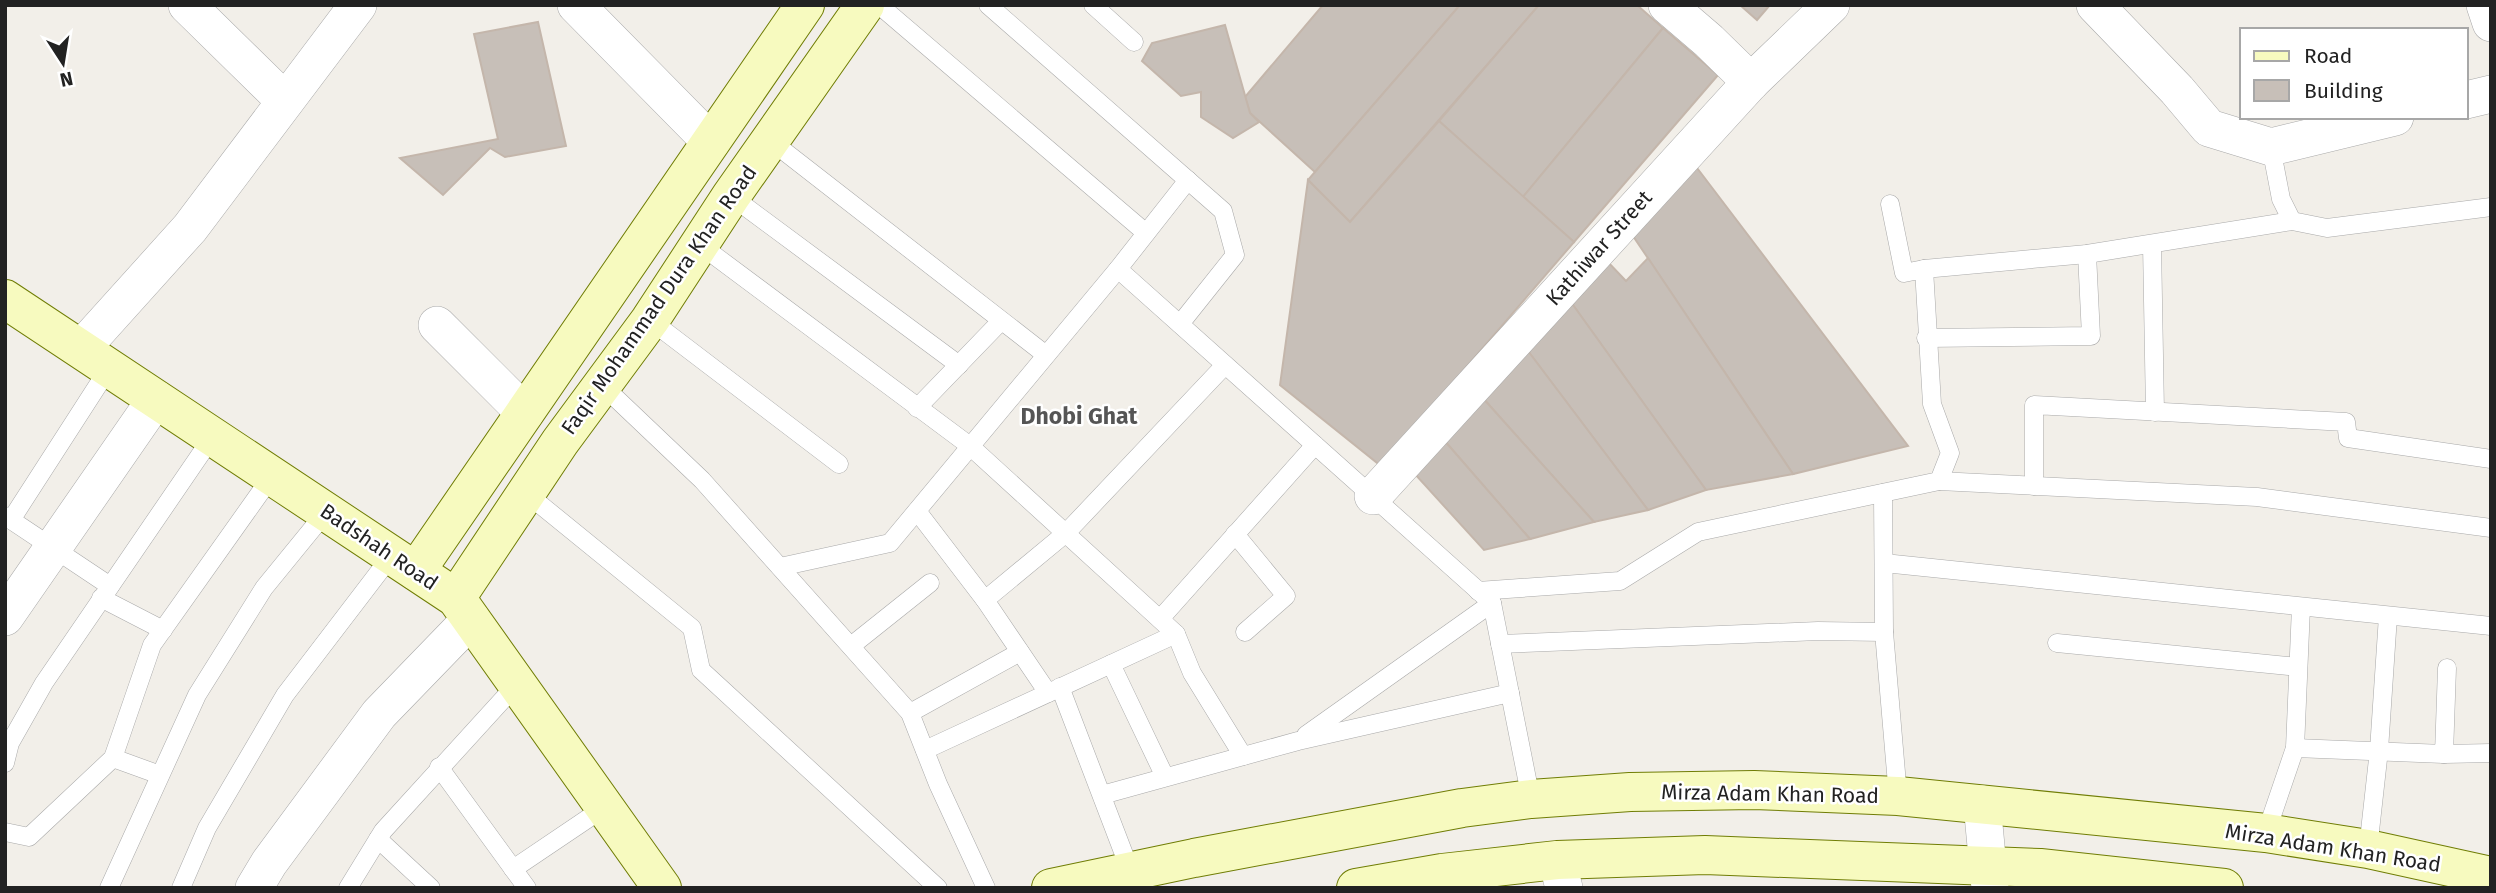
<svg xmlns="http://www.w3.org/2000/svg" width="2496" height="893" viewBox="0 0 2496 893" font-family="'Fira Sans',sans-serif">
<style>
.building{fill:#c7bfb8;stroke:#c4b6ab;stroke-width:2}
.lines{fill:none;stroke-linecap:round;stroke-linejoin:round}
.lane-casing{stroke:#a9a9a9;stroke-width:19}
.street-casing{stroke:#a9a9a9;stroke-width:38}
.secondary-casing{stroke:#707d05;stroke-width:40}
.lane{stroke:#fff;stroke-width:18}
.street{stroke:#fff;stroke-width:37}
.secondary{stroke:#f7fabf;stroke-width:38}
.labels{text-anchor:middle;stroke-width:5;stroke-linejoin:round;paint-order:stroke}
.street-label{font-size:21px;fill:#222;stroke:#fff}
.neighbourhood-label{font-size:23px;font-weight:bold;fill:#555;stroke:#fff}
</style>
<rect width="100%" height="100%" fill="#f2efe9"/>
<g class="building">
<path d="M1323 5H1460L1315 172 1250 113 1245 97Z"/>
<path d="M1460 5H1539L1350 222 1308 180Z"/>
<path d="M1539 5H1637L1663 28 1523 197 1439 121Z"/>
<path d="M1740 5H1770L1757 20Z"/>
<path d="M538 22 566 146 505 157 490 148 443 195 400 158 498 139 474 34Z"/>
<path d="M1225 25 1250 113 1259 122 1233 138 1201 117V92L1181 96 1142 61 1152 43Z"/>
<path d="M1663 28 1718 75 1574 242 1523 197Z"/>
<path d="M1439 121 1574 242 1381 466 1280 385 1308 180 1350 222Z"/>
<path d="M1691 160 1908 446 1793 474 1629 230Z"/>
<path d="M1604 258 1626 281 1648 258 1793 474 1706 490 1568 298Z"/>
<path d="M1568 298 1706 490 1648 510 1525 347Z"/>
<path d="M1525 347 1648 510 1594 522 1481 396Z"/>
<path d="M1481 396 1594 522 1530 539 1443 439Z"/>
<path d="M1443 439 1530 539 1484 550 1414 473Z"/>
</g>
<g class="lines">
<g class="lane-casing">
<g id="lane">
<path d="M879 5 1146 233"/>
<path d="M988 5 1223 211 1235 255 1180 324"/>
<path d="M1093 5 1134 42"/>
<path d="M771 141 1046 355"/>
<path d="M2271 147 2281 199 2292 221 2327 228 2491 207"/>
<path d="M731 196 959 365"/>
<path d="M699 244 970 446 1176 634 1192 673 1243 756"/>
<path d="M2152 244 2155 412"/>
<path d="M1118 269 1492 603 1531 799"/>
<path d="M1924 269 2087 254 2292 221"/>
<path d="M650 320 839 464"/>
<path d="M1926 338 2091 336 2087 254"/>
<path d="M602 385 702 480 910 713 938 784 986 888"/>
<path d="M917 408 1001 321"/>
<path d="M1939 481 2257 497 2491 528"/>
<path d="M2034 486V405L2346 422 2348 438 2491 459"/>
<path d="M526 493 692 628 701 670 938 888"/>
<path d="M1883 493 1884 632 1898 796"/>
<path d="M917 511 985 600 1048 693"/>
<path d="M5 516 110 586"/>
<path d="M11 520 109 368"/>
<path d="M1235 534 1286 596 1245 632"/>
<path d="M1884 563 2491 626"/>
<path d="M780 567 890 543 1118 269 1188 180"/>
<path d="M1478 591 1620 581 1698 532 1939 481 1950 453 1932 404 1924 269 1904 273 1890 204"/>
<path d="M101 598 163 630"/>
<path d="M985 600 1066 533 1225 365"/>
<path d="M1160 619 1315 445"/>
<path d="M2057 643 2298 667"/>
<path d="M1500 644 1818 631 1884 632"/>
<path d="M851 646 930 583"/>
<path d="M1111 664 1165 777"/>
<path d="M1060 687 1130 870"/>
<path d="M910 713 1020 652"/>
<path d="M1306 735 1492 603"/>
<path d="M2295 748 2444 754 2447 668"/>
<path d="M925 750 1176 634"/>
<path d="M2444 754 2491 753"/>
<path d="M113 758 160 775"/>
<path d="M5 763 10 743 44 683 213 436"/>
<path d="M439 767 527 888"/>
<path d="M1102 795 1298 741 1510 693"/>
<path d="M5 832 29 837 113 758 152 645 272 476"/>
<path d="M2266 833 2295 748 2301 607"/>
<path d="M378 839 431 888"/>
<path d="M2368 849 2379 750 2388 616"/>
<path d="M513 869 605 807"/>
<path d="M109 888 197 695 264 588 326 512"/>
<path d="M181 888 207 828 285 695 392 555"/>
<path d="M348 888 383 831 517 684"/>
</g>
</g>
<g class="street-casing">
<g id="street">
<path d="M187 5 285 101"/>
<path d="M576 5 711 142"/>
<path d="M1667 5 1709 41 1751 82"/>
<path d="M2095 5 2177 90 2209 128 2271 147 2395 117"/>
<path d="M2485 5 2491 23"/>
<path d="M2466 100 2491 94"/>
<path d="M437 325 525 413"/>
<path d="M81 349 190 228 358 5"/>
<path d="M1373 496 1751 82 1831 5"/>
<path d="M5 617 156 399"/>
<path d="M1982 804 1990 888"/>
<path d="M1557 860 1564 888"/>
<path d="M254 888 269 863 379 714 471 619"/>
</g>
</g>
<g class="secondary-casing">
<g id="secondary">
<path d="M5 299 456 598 662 888"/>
<path d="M416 571 805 5"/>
<path d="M456 598 560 442 650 320 731 196 865 5"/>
<path d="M1051 888 1194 858 1462 808 1531 799 1630 792 1754 790 1898 796 2266 833 2368 849 2491 876"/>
<path d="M1356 888 1442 873 1557 860 1705 855 2040 868 2224 888"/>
</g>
</g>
<use href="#lane" class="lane"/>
<use href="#street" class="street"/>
<use href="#secondary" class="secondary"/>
</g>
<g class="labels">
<g class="street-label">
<text transform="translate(1599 248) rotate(-48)" y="7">Kathiwar Street</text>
<text transform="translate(659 300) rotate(-55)" y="7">Faqir Mohammad Dura Khan Road</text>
<text transform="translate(379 547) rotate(34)" y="7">Badshah Road</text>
<text transform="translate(1770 794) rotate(1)" y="7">Mirza Adam Khan Road</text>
<text transform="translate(2333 848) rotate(9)" y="7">Mirza Adam Khan Road</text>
</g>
<g class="neighbourhood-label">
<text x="1079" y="424">Dhobi Ghat</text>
</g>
</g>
<rect width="2496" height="893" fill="none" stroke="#222222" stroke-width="14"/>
<rect x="2240" y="28" width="228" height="91" fill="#ffffff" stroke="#a7a7a7" stroke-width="2"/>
<rect x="2254" y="51" width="35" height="10" fill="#f7fabf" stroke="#a7a7a7" stroke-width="2"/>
<text x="2304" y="63" font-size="21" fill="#222222">Road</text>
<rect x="2254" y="80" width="35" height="21" fill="#c7bfb8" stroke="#a7a7a7" stroke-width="2"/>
<text x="2304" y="98" font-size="21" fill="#222222">Building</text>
<g transform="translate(63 63) rotate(168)" stroke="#ffffff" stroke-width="5" paint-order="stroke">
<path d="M0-5L12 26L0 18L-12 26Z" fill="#222222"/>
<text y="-10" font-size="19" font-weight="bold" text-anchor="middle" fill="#222222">N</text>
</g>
</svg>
